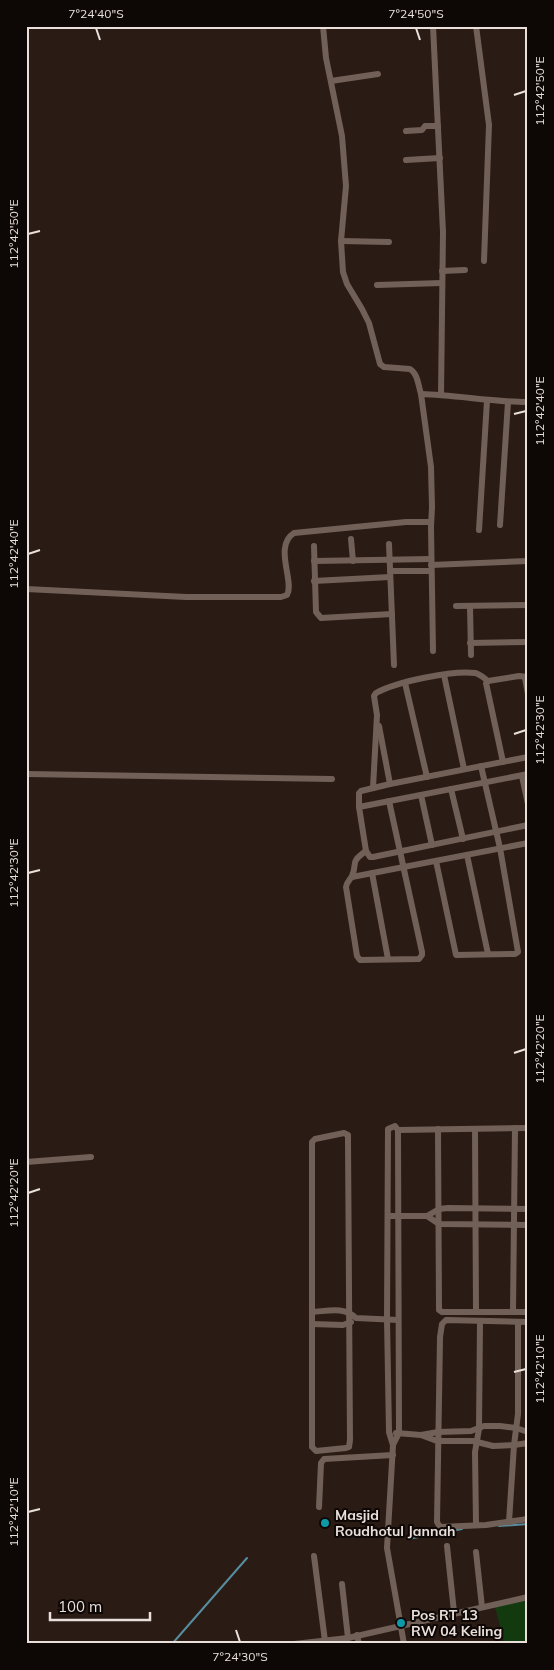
<svg xmlns="http://www.w3.org/2000/svg" width="554" height="1670" viewBox="0 0 554 1670" font-family="Mulish,sans-serif">
<style>
.green{fill:#13390f}
.lines{fill:none;stroke-linecap:round;stroke-linejoin:round}
.stream{stroke:#568d9f;stroke-width:2}
.minor{stroke:#716057;stroke-width:6}
.ticks{fill:none;stroke:#eae0db;stroke-width:2}
.culture-dot{fill:#0f9aa8;stroke:#0d0705;stroke-width:2}
.labels{text-anchor:middle;stroke-width:4;stroke-linejoin:round;paint-order:stroke}
.poi-label{font-size:14px;font-weight:bold;fill:#eae0db;stroke:#0d0705;text-anchor:start}
.neatline{fill:none;stroke:#eae0db;stroke-width:2}
.ticks-label{font-size:12px;text-anchor:middle;fill:#eae0db}
</style>
<rect width="100%" height="100%" fill="#2a1b14"/>
<path class="green" d="M526 1597 528 1607V1644H505L494 1604Z"/>
<g class="lines">
<g class="stream">
<path d="M499 1526 528 1524"/>
<path d="M408 1539 462 1529"/>
<path d="M172 1644 247 1558"/>
</g>
<g class="minor">
<path d="M323 26 326 58 342 136 346 186 341 241 343 272 347 284 362 309 369 323 380 364 384 367 410 369C418 374 418 385 421 394"/>
<path d="M433 26 443 232 441 395"/>
<path d="M476 26 489 125 484 261"/>
<path d="M331 81 378 74"/>
<path d="M406 131 422 130 425 126H438"/>
<path d="M406 160 440 158"/>
<path d="M341 241 389 242"/>
<path d="M442 271 465 270"/>
<path d="M377 285 442 283"/>
<path d="M500 525 508 402"/>
<path d="M479 530 487 401"/>
<path d="M351 539 353 561"/>
<path d="M389 544 394 665"/>
<path d="M314 546 316 612 321 618 392 614"/>
<path d="M314 561 431 559"/>
<path d="M431 565 528 561"/>
<path d="M390 571H431"/>
<path d="M314 581 390 577"/>
<path d="M26 589 186 597H281L287 595C295 582 273 546 294 533L406 522H431"/>
<path d="M456 606 528 605"/>
<path d="M470 606 471 655"/>
<path d="M470 643 528 642"/>
<path d="M433 651 431 527 432 507 431 467 421 394C457 395 492 402 528 402"/>
<path d="M444 675 464 769"/>
<path d="M525 678 528 694"/>
<path d="M405 683 427 777"/>
<path d="M379 726 390 784"/>
<path d="M528 757 390 784 361 791 359 793V807L366 851 370 857H373L528 825"/>
<path d="M503 762 486 683 488 681 519 676 528 677"/>
<path d="M26 774 332 779"/>
<path d="M522 776 528 804"/>
<path d="M373 788 377 715 374 696 376 693C395 682 453 670 475 673 480 674 484 678 488 681"/>
<path d="M451 789 463 839"/>
<path d="M421 795 432 845"/>
<path d="M359 807 528 774"/>
<path d="M366 851C349 863 358 862 352 876 350 880 347 881 346 887L357 956 360 960 419 959 422 955V952L389 801"/>
<path d="M467 855 488 954"/>
<path d="M436 861 456 955 515 954 518 952 500 848 481 766"/>
<path d="M372 873 388 959"/>
<path d="M352 877 528 843"/>
<path d="M438 1129 439 1310 442 1312H528"/>
<path d="M475 1129 476 1311"/>
<path d="M398 1130 399 1433 393 1445 387 1548 404 1644"/>
<path d="M344 1133 348 1135V1141L350 1440 349 1447 346 1448 316 1451 312 1447V1142L315 1139Z"/>
<path d="M26 1162 91 1157"/>
<path d="M389 1216H427L439 1209 448 1208 528 1209"/>
<path d="M427 1216 439 1224 528 1225"/>
<path d="M513 1311 515 1128"/>
<path d="M312 1312C328 1311 344 1306 356 1318L398 1320"/>
<path d="M528 1322 446 1320 442 1324 440 1337 437 1522 440 1527 486 1525 528 1519"/>
<path d="M312 1324 343 1325 351 1322"/>
<path d="M396 1433 421 1435 438 1432 471 1431 484 1426H500L516 1428 528 1432"/>
<path d="M421 1435 437 1441H473L493 1446 514 1445 528 1443"/>
<path d="M393 1445 389 1432 387 1319 388 1129 395 1126 398 1130 528 1128"/>
<path d="M319 1507 321 1463 324 1459 393 1455"/>
<path d="M509 1522 514 1445 518 1414V1322"/>
<path d="M476 1524 475 1452 479 1429 480 1321"/>
<path d="M447 1546 454 1612"/>
<path d="M476 1552 482 1607"/>
<path d="M314 1556 325 1641"/>
<path d="M342 1584 348 1638"/>
<path d="M357 1635 359 1644"/>
<path d="M294 1644 348 1638 528 1597"/>
</g>
</g>
<path class="ticks" d="M96 28 100 40M416 28 420 40M514 95 526 91M28 234 40 231M514 414 526 411M28 554 40 550M514 734 526 730M28 873 40 870M514 1053 526 1049M28 1193 40 1189M514 1372 526 1369M28 1512 40 1509M236 1630 240 1642"/>
<g class="culture-dot">
<circle cx="325" cy="1523" r="5"/>
<circle cx="401" cy="1623" r="5"/>
</g>
<g class="labels">
<g class="poi-label">
<text x="335" y="1520">Masjid<tspan x="335" dy="16">Roudhotul Jannah</tspan></text>
<text x="411" y="1620">Pos RT 13<tspan x="411" dy="16">RW 04 Keling</tspan></text>
</g>
</g>
<rect width="554" height="1670" fill="none" stroke="#0d0705" stroke-width="55"/>
<path d="M50 1612v8h100v-8" fill="none" stroke="#eae0db" stroke-width="2.5"/>
<text x="58" y="1612" font-size="15" fill="#eae0db" stroke="#0d0705" stroke-width="4" paint-order="stroke">100 m</text>
<rect x="28" y="28" width="498" height="1614" class="neatline"/>
<g class="ticks-label">
<text x="96" y="18">7°24'40"S</text>
<text x="416" y="18">7°24'50"S</text>
<text transform="translate(540 91) rotate(-90)" y="4">112°42'50"E</text>
<text transform="translate(14 234) rotate(-90)" y="4">112°42'50"E</text>
<text transform="translate(540 411) rotate(-90)" y="4">112°42'40"E</text>
<text transform="translate(14 554) rotate(-90)" y="4">112°42'40"E</text>
<text transform="translate(540 730) rotate(-90)" y="4">112°42'30"E</text>
<text transform="translate(14 873) rotate(-90)" y="4">112°42'30"E</text>
<text transform="translate(540 1049) rotate(-90)" y="4">112°42'20"E</text>
<text transform="translate(14 1193) rotate(-90)" y="4">112°42'20"E</text>
<text transform="translate(540 1369) rotate(-90)" y="4">112°42'10"E</text>
<text transform="translate(14 1512) rotate(-90)" y="4">112°42'10"E</text>
<text x="240" y="1661">7°24'30"S</text>
</g>
</svg>
